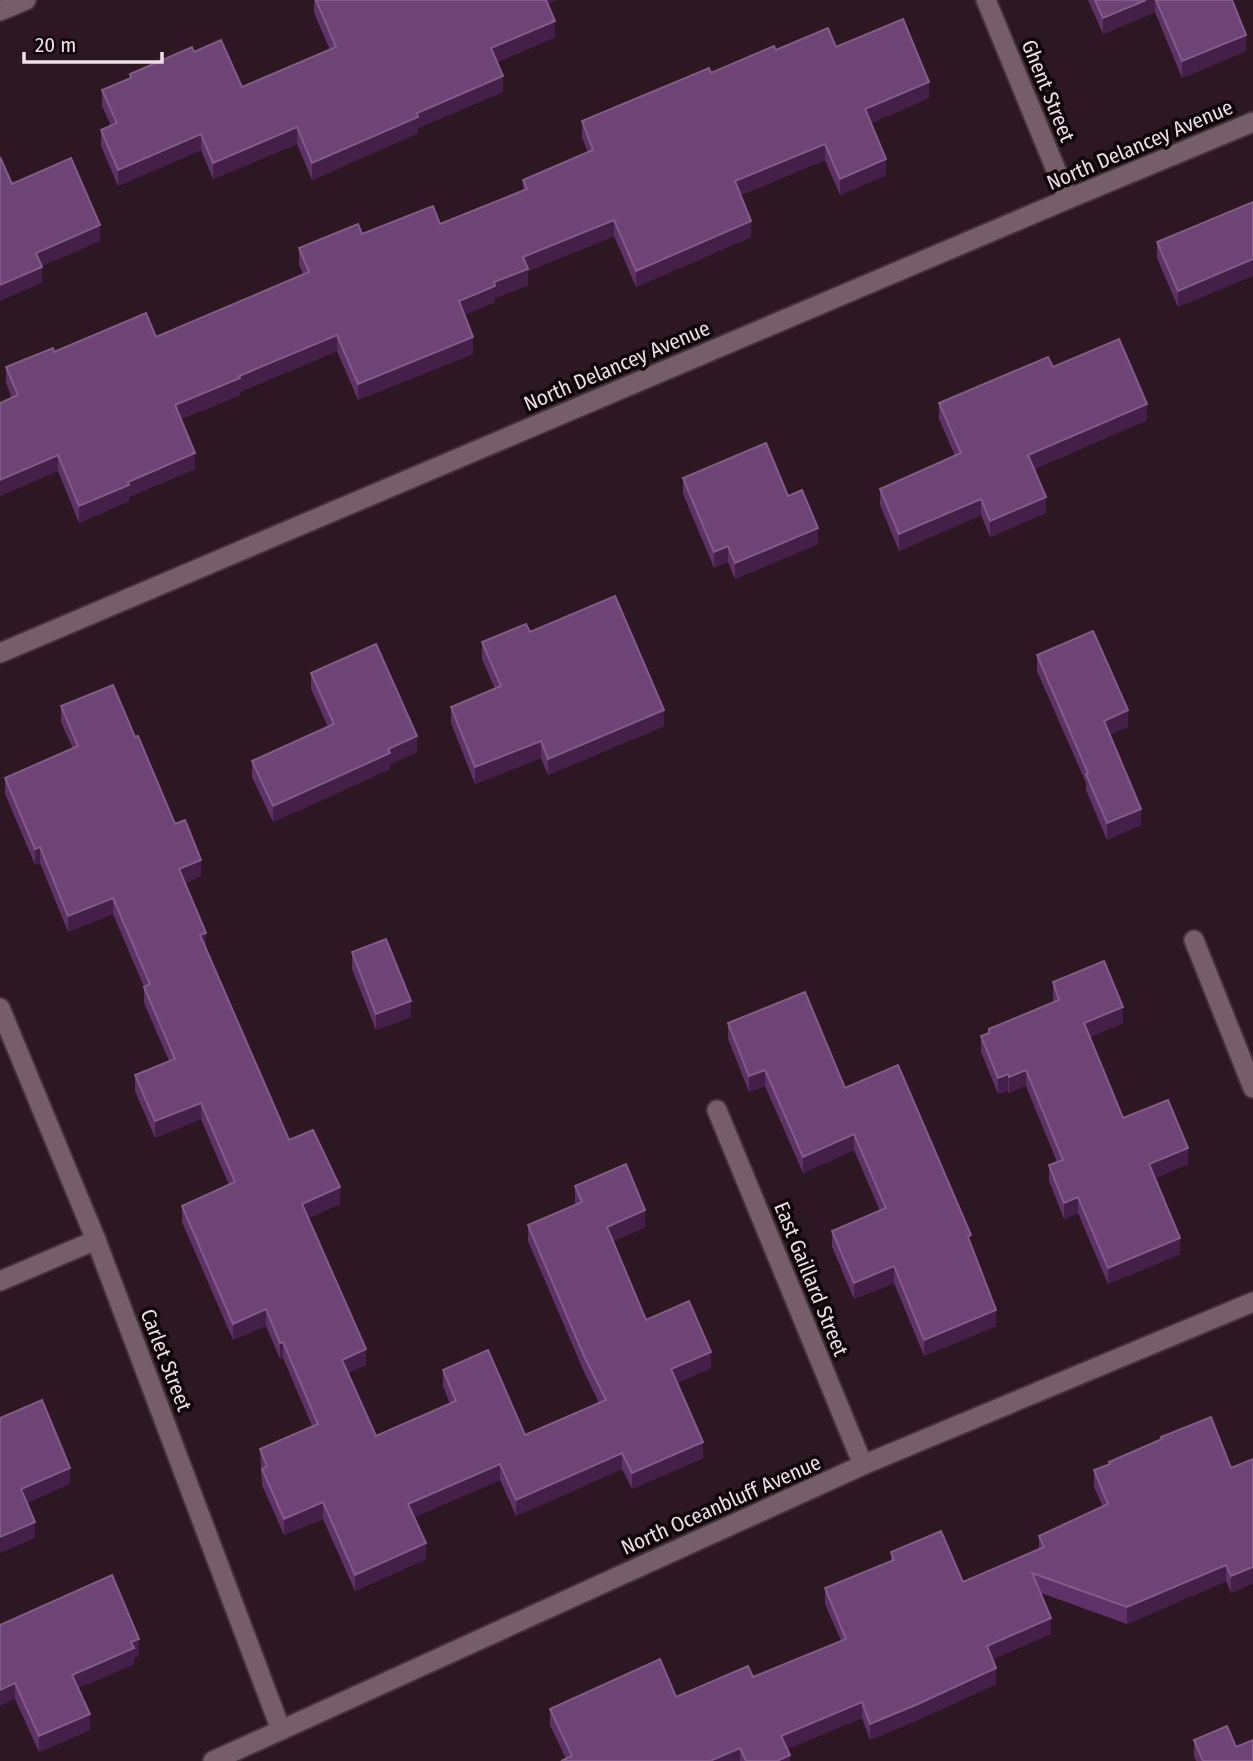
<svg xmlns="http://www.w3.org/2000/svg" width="1253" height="1761" viewBox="0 0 1253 1761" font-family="'Fira Sans Condensed',sans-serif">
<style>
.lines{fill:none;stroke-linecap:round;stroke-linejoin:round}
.minor-casing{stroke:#43333b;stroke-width:23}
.minor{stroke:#765e69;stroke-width:19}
.wall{fill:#5f3169}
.shaded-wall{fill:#441f47}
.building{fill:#6e4477;stroke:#825c88;stroke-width:2}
.labels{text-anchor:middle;stroke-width:7;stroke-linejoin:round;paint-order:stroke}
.street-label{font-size:21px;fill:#eedfe6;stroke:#0e060a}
</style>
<rect width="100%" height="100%" fill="#2c1722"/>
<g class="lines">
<g class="minor-casing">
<g id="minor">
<path d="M986 0 1068 199"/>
<path d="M0 11 26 0"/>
<path d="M0 653 1068 199 1253 122"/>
<path d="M1194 940 1253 1088"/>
<path d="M0 1008 96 1240 281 1730"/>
<path d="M717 1110 863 1465"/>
<path d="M0 1281 96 1240"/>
<path d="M213 1761 863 1465 1253 1302"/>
</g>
</g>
<use href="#minor" class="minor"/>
</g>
<g class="wall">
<path d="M314 0H556L548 4 555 37 497 62 503 92 418 128V133L312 180 297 144 213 179 201 150 118 186 101 146V130L111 126 102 106V90L130 78V74L194 52 242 87 330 50 314 13Z"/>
<path d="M1088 0H1232L1246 51 1182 78 1155 12 1103 34Z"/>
<path d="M836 47 929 98 871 123 886 175 840 195 825 160 741 195 751 237 636 287 614 236 528 271V285L495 298V302L464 315 473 354 358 400 337 351 240 392V395L181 419 195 469 129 497V501L79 523 58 471 0 496V403L12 398 6 383V367L54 352 156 337 303 274 299 265V248L362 234 440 224 523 191V180L588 153 582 137V121L776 50Z"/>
<path d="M1253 202 1178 307 1157 258V242Z"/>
<path d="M1053 367 1147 420 1034 469 1046 513 990 537 981 515 899 551 880 505V489L955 456 939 419V403Z"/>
<path d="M683 478 788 496 818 544 735 579 728 562 714 568 683 494Z"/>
<path d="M530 632 664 726 548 775 541 758 475 784 451 723V707L495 689 482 659V642Z"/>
<path d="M1037 655 1128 727 1109 735 1141 825 1107 840 1086 790V783L1037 671Z"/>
<path d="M311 673 417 752 390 764V769L273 822 252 777V761L328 727 311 689Z"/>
<path d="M61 706 135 737 175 824 201 876 185 883 206 948 289 1140 340 1204 308 1218 366 1365 348 1373 376 1436 450 1404 443 1386V1370L525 1435 599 1403 584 1372 528 1241V1225L576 1205 575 1202V1186L645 1227 613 1241 646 1320 711 1368 677 1383 703 1458 632 1489 622 1469 516 1516 500 1480 414 1517 426 1559 355 1591 323 1519 284 1535 262 1485 260 1449 312 1426 283 1358 280 1359 266 1326 233 1340 182 1222V1206L229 1185 201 1119 155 1138 135 1091V1075L169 1061 144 1003V987L113 914 68 932 40 863 35 865 5 794V778L73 749 61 722Z"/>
<path d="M352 952 411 1017 376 1030 352 969Z"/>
<path d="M1053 982 1123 1023 1090 1037 1123 1118 1188 1164 1155 1178 1180 1254 1108 1284 1078 1213 1064 1219 1049 1181V1165L1057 1162 1026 1086 1009 1093 1008 1091 998 1094 981 1052V1036L1054 1002 1053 999Z"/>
<path d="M728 1023 845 1088 971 1247 996 1326 924 1356 894 1283 854 1299 832 1247V1231L880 1211 854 1150 803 1173 765 1086 749 1092 728 1039Z"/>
<path d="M1161 1437 1231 1468 1253 1459V1583L1231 1593 1226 1581 1127 1624 1041 1593 1051 1634 993 1659 996 1684 918 1720 870 1740 862 1718 787 1749 790 1761H561L566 1759 550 1725V1709L676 1697 753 1677 841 1641 825 1604V1588L891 1561V1552L963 1582 1039 1550V1536L1103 1507 1094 1487V1470L1109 1464V1462L1161 1440Z"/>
<path d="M0 1625 139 1655 134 1658V1664L78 1688 90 1730 39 1752 15 1699Z"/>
<path d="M1194 1740 1236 1747 1253 1761H1196L1194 1756Z"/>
</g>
<g class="shaded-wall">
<path d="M542 0H556L542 6Z"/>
<path d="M1146 0H1155V12L1103 34V18Z"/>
<path d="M555 21V37L491 64V48Z"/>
<path d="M1246 35V51L1182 78V61Z"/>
<path d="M503 76V92L418 128V133L312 180V163L417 113Z"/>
<path d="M929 82V98L865 126V109Z"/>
<path d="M297 127V144L213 179V163Z"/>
<path d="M201 134V150L118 186V170Z"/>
<path d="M825 144V160L735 197V181Z"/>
<path d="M886 159V175L840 195V179Z"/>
<path d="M614 220V236L528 271V285L495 298V302L459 317V301L494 282 523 257Z"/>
<path d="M751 221V237L636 287V271Z"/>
<path d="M100 225V241L36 269V253Z"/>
<path d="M1253 259V276L1178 307V291Z"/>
<path d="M42 267V283L0 301V285Z"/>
<path d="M337 335V351L240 392V395L175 421V405L239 376Z"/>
<path d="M473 337V354L358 400V384Z"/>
<path d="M1147 404V420L1028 471V455Z"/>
<path d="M195 453V469L129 497V501L79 523V506L128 482Z"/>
<path d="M58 455V471L0 496V480Z"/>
<path d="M1046 497V513L990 537V521Z"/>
<path d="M981 499V515L899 551V534Z"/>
<path d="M818 528V544L735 579V563Z"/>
<path d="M728 546V562L714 568V552Z"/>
<path d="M664 710V726L548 775V759Z"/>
<path d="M1128 710V727L1104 737V721Z"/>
<path d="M417 736V752L390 764V769L273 822V806L388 749Z"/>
<path d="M541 741V758L475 784V767Z"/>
<path d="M1141 809V825L1107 840V823Z"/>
<path d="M40 847V863L35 865V849Z"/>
<path d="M201 860V876L179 885V869Z"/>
<path d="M113 898V914L68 932V916Z"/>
<path d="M206 933V949L200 935Z"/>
<path d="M411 1001V1017L376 1030V1014Z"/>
<path d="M1123 1007V1023L1084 1040V1023Z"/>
<path d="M765 1070V1086L749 1092V1076Z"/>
<path d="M1026 1070V1086L1009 1093V1077Z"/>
<path d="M1008 1074V1091L998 1094V1078Z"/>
<path d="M201 1103V1119L155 1138V1121Z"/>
<path d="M854 1134V1150L803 1173V1157Z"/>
<path d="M1188 1148V1164L1149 1180V1164Z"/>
<path d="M340 1187V1204L302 1221V1204Z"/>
<path d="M1078 1197V1213L1064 1219V1203Z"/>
<path d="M645 1210V1227L607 1243V1227Z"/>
<path d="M1180 1238V1254L1108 1284V1268Z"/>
<path d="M894 1266V1283L854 1299V1283Z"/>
<path d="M266 1309V1326L233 1340V1324Z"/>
<path d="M996 1310V1326L924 1356V1340Z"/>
<path d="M283 1342V1358L280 1359V1343Z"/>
<path d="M366 1349V1365L342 1376V1360Z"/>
<path d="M711 1352V1368L671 1385V1369Z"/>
<path d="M703 1442V1458L632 1489V1473Z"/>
<path d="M622 1453V1469L516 1516V1500Z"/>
<path d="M500 1464V1480L408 1520V1504Z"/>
<path d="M70 1468V1484L21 1506V1489Z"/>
<path d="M323 1502V1519L284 1535V1519Z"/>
<path d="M35 1522V1538L0 1553V1537Z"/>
<path d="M426 1543V1559L355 1591V1575Z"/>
<path d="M1226 1565V1581L1127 1624V1607Z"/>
<path d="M1253 1567V1583L1231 1593V1576Z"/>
<path d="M1051 1618V1634L987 1662V1646Z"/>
<path d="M139 1639V1655L134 1658V1664L72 1691V1675Z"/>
<path d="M996 1668V1684L918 1720 870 1740V1724Z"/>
<path d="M15 1683V1699L0 1706V1690Z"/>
<path d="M862 1702V1718L781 1752V1736Z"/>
<path d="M90 1714V1730L39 1752V1736Z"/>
<path d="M740 1748V1761H710Z"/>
<path d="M790 1755V1761H777Z"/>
</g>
<g class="building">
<path d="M316 0H546L555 21 491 48 503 76 417 113 418 117 312 163 297 127 213 163 201 134 118 170 101 130 117 123 102 90 131 78 130 74 192 47 194 52 221 40 242 87 336 47Z"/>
<path d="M1095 0H1146L1103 18Z"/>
<path d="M1156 0H1232L1246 35 1182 61Z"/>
<path d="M903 19 929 82 865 109 886 159 840 179 825 144 735 181 751 221 636 271 614 220 523 257 528 269 494 282 495 286 459 301 473 337 358 384 337 335 239 376 240 378 175 405 195 453 128 482 129 485 79 506 58 455 0 480V403L18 395 6 367 53 348 54 352 146 313 156 337 309 272 299 248 358 224 362 234 433 206 440 224 527 189 523 180 593 150 582 121 709 68 711 73 774 46 776 50 828 28 836 47Z"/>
<path d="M0 157 12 184 71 158 100 225 36 253 42 267 0 285Z"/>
<path d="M1253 202V259L1178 291 1157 242Z"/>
<path d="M1119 339 1147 404 1028 455 1046 497 990 521 981 499 899 534 880 489 961 453 939 403 1048 357 1053 367Z"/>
<path d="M766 443 788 496 802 490 818 528 735 563 728 546 714 552 683 478Z"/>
<path d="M615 596 664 710 548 759 541 741 475 767 451 707 501 686 482 642 526 624 530 632Z"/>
<path d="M1093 631 1128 710 1104 721 1141 809 1107 823 1086 774 1088 773 1037 655Z"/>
<path d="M376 644 417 736 388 749 390 753 273 806 252 761 334 724 311 673Z"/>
<path d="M113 685 135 737 138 736 175 824 185 820 201 860 179 869 206 933 200 935 289 1140 313 1130 340 1187 302 1204 366 1349 342 1360 376 1436 456 1401 443 1370 488 1350 525 1435 606 1400 584 1356 528 1225 582 1202 575 1186 626 1164 645 1210 607 1227 646 1320 689 1301 711 1352 671 1369 703 1442 632 1473 622 1453 516 1500 500 1464 408 1504 426 1543 355 1575 323 1502 284 1519 262 1469 267 1466 260 1449 318 1424 283 1342 280 1343 266 1309 233 1324 182 1206 235 1182 201 1103 155 1121 135 1075 175 1059 144 987 150 984 113 898 68 916 40 847 35 849 5 778 78 746 61 706Z"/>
<path d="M386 939 411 1001 376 1014 352 952Z"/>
<path d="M1104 961 1123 1007 1084 1023 1123 1118 1168 1100 1188 1148 1149 1164 1180 1238 1108 1268 1078 1197 1064 1203 1049 1165 1063 1160 1026 1070 1009 1077 1008 1074 998 1078 981 1036 989 1033V1029L1059 1000 1053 982Z"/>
<path d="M805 992 845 1088 898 1065 971 1235 968 1237 996 1310 924 1340 894 1266 854 1283 832 1231 886 1208 854 1134 803 1157 765 1070 749 1076 728 1023Z"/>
<path d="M42 1400 70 1468 21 1489 35 1522 0 1537V1418Z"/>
<path d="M1211 1417 1231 1468 1253 1459V1567L1231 1576 1226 1565 1127 1607 1032 1573 1051 1618 987 1646 996 1668 918 1704 870 1724 862 1702 781 1736 790 1755 777 1761H746L740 1748 710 1761H561L572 1756 550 1709 660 1659 676 1697 748 1666 753 1677 846 1639 825 1588 894 1560 891 1552 941 1531 963 1582 1044 1547 1039 1536 1108 1504 1094 1470 1110 1464 1109 1462 1162 1439 1161 1437Z"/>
<path d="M112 1575 139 1639 131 1642 134 1648 72 1675 90 1714 39 1736 15 1683 0 1690V1625Z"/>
<path d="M1227 1726 1236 1747 1253 1740V1761H1203L1194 1740Z"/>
</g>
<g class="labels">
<g class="street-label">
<text transform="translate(1048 91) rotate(68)" y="7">Ghent Street</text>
<text transform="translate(1140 145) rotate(-23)" y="7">North Delancey Avenue</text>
<text transform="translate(617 366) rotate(-23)" y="7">North Delancey Avenue</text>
<text transform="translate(811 1279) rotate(68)" y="7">East Gaillard Street</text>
<text transform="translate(166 1360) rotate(69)" y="7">Carlet Street</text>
<text transform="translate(721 1505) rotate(-24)" y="7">North Oceanbluff Avenue</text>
</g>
</g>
<path d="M24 52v10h138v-10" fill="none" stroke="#eedfe6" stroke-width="3.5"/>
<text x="35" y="52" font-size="21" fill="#eedfe6" stroke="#0e060a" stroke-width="5" paint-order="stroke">20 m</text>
</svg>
